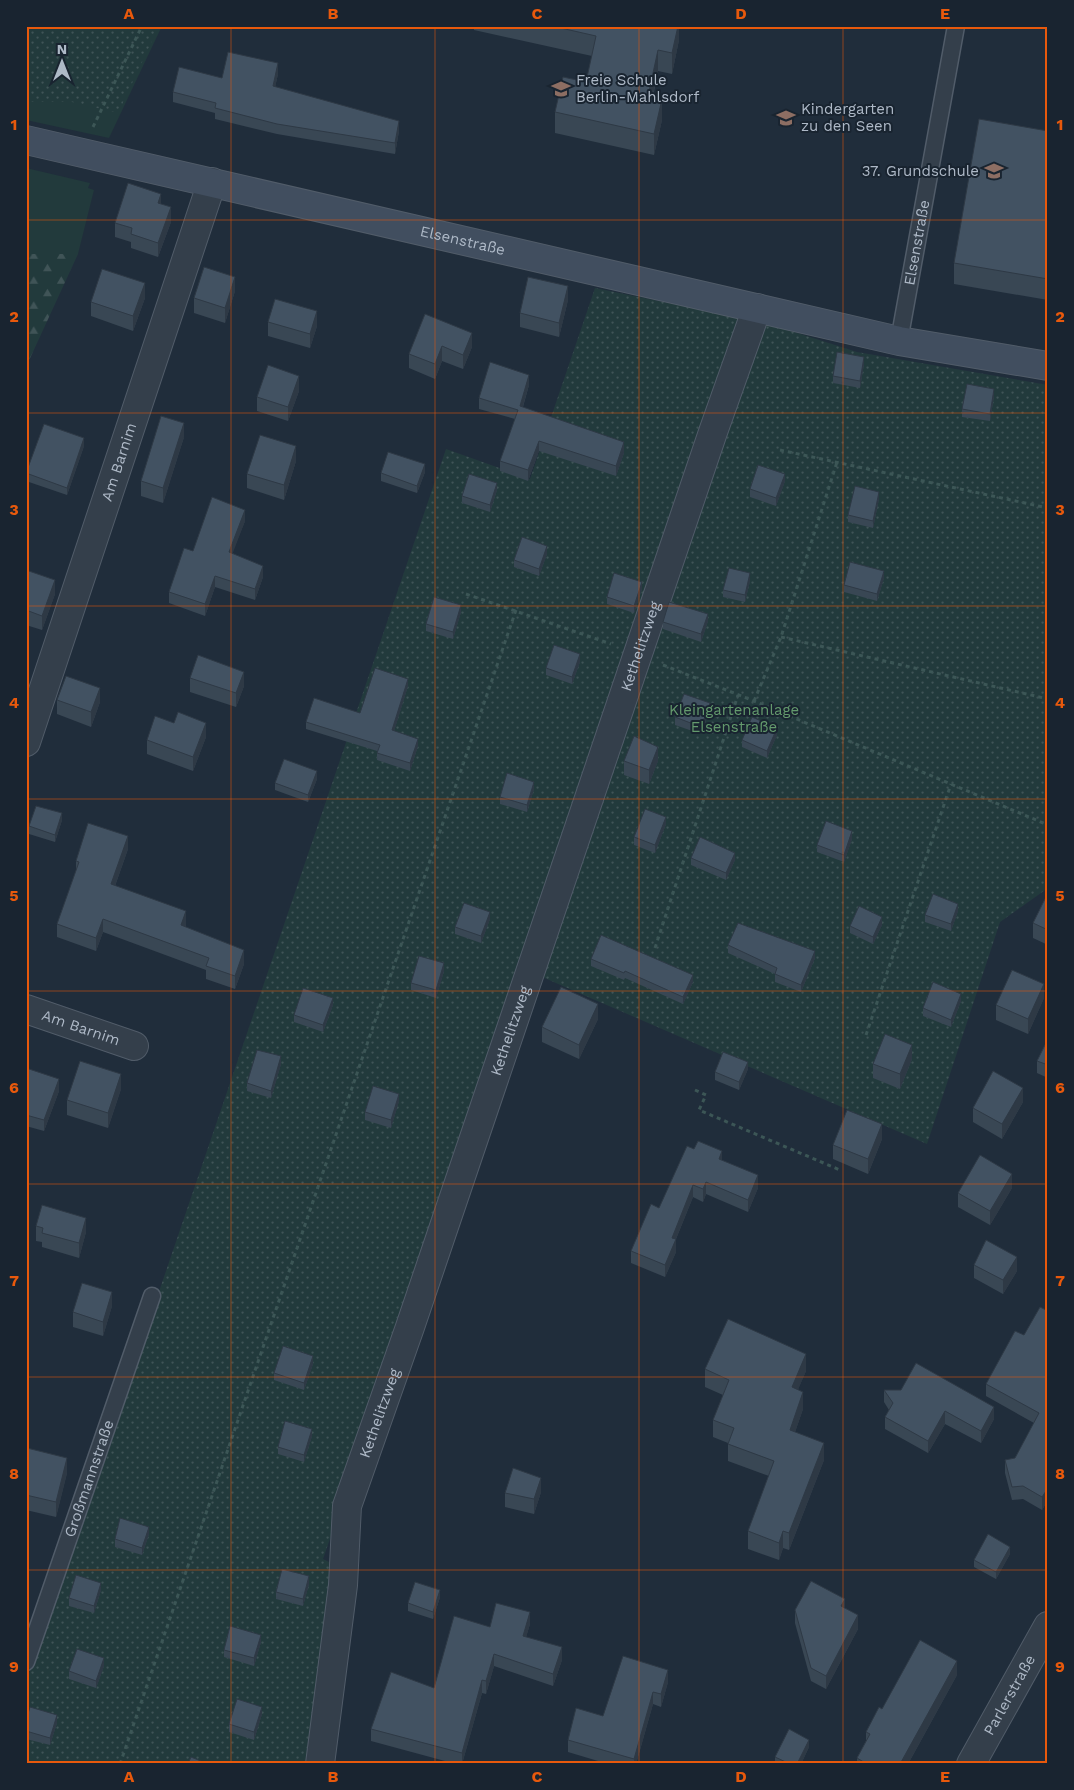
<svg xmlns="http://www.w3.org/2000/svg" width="1074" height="1790" viewBox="0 0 1074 1790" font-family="'Work Sans',sans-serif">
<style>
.grass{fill:#223a3c}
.forest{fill:url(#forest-firs)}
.park{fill:url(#park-dots)}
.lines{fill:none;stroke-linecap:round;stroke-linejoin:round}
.lane-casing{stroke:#515c69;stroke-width:19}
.street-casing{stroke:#515c69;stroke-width:30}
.secondary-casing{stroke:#515c69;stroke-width:30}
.path{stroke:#3c5656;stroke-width:3;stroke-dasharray:4 4;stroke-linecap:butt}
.lane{stroke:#343f4b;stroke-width:16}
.street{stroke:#343f4b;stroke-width:28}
.secondary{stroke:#414e5f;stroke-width:28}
.wall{fill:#394754}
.shaded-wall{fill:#2e3945}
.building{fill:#425262;stroke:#2e3945}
.grid{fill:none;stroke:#e8590c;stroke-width:1;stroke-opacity:0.55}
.labels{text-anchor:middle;stroke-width:4;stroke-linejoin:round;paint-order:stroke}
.poi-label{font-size:15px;fill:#aeb9c7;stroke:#192430;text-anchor:start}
.street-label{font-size:15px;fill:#aeb9c7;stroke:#192430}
.park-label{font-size:15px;fill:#649a6d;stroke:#192430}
.neatline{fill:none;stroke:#e8590c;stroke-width:2}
.grid-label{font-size:16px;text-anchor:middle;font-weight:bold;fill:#e8590c}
</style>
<defs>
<pattern id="forest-firs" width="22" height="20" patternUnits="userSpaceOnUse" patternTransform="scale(1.25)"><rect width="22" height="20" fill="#223a3c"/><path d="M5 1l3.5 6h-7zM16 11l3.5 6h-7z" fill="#405457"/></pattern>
<pattern id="park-dots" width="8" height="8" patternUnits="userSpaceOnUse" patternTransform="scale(1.25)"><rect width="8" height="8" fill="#223a3c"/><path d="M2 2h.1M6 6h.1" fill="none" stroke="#405457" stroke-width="1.8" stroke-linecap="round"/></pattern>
</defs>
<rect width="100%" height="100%" fill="#202d3b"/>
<g class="grass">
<path d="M26 26H162L109 138 26 120Z"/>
<path d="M26 168 90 183 88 188 94 190 78 254H26Z"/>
</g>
<path class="forest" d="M26 254H78L26 367Z"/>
<g class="park">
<path d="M26 26H159L118 113 72 102H26Z"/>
<path d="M595 288 766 323 857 352 1048 385V888L1000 922 927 1144 526 970 323 1559 333 1564 311 1764H26V1682L446 449 530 479Z"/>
</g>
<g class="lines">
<g class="lane-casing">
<g id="lane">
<path id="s1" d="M899 341 956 26"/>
<path id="s2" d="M26 1662 152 1296"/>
</g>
</g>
<g class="street-casing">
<g id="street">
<path id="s3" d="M26 742 212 182"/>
<path id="s4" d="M26 1009 134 1046"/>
<path id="s5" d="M320 1764 343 1585 347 1506 410 1327 713 432 757 308"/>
<path id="s6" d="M971 1764 1048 1626"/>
</g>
</g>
<g class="secondary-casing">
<g id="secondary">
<path id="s7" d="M26 140 899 341 1048 366"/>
</g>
</g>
<g class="path">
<path d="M93 127 142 26"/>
<path d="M780 450 1048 508"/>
<path d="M466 594 611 644"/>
<path d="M781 637 1048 699"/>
<path d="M663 665 754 701 1048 825"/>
<path d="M754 701 781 637 837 462"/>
<path d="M655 948 738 695"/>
<path d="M866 1035 951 784"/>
<path d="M695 1090 706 1095 699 1110 840 1170"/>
<path d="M120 1764 516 610"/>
</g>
<use href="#lane" class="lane"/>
<use href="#street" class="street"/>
<use href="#secondary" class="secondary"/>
</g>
<g class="wall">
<path d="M474 26H679V40L672 74 658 71 653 97 662 120 654 155 555 133V112L586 82 592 56 474 30Z"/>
<path d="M278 74 275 87 399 131 395 154 277 134 215 119V113L173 102V92L222 78Z"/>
<path d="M1048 131V300L954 284V263Z"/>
<path d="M161 204 171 222 158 257 131 248V242L115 237V223Z"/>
<path d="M235 291 225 323 194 313V298Z"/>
<path d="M145 298 133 331 91 316V302Z"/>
<path d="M568 300 559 337 520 327V313Z"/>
<path d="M425 314 472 347 463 369 442 361 435 379 409 368V354Z"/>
<path d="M268 322 317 326 310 348 268 336Z"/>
<path d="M864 364 860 388 833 383V376Z"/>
<path d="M529 385 523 407 624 453 616 476 539 451 528 481 500 471V461L515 419 479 409V398Z"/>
<path d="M299 391 288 421 257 411V397Z"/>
<path d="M994 396 990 421 962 417V409Z"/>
<path d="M184 437 163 503 141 496V481Z"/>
<path d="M84 446 67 495 26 481V473Z"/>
<path d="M296 461 284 500 247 488V474Z"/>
<path d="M425 472 417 493 381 481V473Z"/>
<path d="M785 481 776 506 750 497V489Z"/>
<path d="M497 490 490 512 462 503V496Z"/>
<path d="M879 499 873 528 848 522V515Z"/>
<path d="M245 521 232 553 263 577 255 600 215 587 205 616 169 603V592L193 551Z"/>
<path d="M547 554 539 576 514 567V560Z"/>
<path d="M26 570 55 594 42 630 26 625Z"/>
<path d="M884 578 877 601 844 592V585Z"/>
<path d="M750 581 745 602 723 597V590Z"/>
<path d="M642 589 634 613 607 604V597Z"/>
<path d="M461 612 453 639 426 631V624Z"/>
<path d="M708 621 701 642 663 629V622Z"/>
<path d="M580 662 572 684 546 675V668Z"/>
<path d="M190 678 244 686 236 707 190 692Z"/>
<path d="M408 686 394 731 418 746 410 771 377 760V751L306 729V722L360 713Z"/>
<path d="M57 700 100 702 91 727 57 714Z"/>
<path d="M710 710 701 734 675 725V717Z"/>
<path d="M174 723 206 737 193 771 147 754V740Z"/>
<path d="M777 735 767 758 742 747V740Z"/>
<path d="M624 761H658L649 784 624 775Z"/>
<path d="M317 779 308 802 275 790V783Z"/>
<path d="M534 789 527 812 500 804V797Z"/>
<path d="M62 820 55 842 29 834V826Z"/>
<path d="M666 824 655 853 634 845V837Z"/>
<path d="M852 839 844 862 817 852V845Z"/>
<path d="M128 849 115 886 186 925 185 927 244 964 235 989 206 979V970L103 932 96 951 57 937V924L76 871V861Z"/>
<path d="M691 858 735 860 726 880 691 865Z"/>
<path d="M1048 893V945L1033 938V923Z"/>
<path d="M958 911 951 931 925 922V915Z"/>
<path d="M490 919 481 943 455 934V927Z"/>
<path d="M882 925 873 944 850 933V926Z"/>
<path d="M728 945 815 958 801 992 775 982V974L728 953Z"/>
<path d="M591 959 693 982 683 1004 625 978 624 980 591 966Z"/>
<path d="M444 971 436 998 411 990V983Z"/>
<path d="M1044 998 1028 1034 996 1020V1005Z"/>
<path d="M961 1001 951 1027 923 1016V1008Z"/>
<path d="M333 1005 323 1032 294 1022V1015Z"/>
<path d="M598 1019 579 1059 542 1042V1027Z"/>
<path d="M1048 1039V1078L1037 1073V1061Z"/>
<path d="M912 1059 900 1089 873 1078V1064Z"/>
<path d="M281 1064 271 1098 247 1091V1083Z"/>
<path d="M26 1068 59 1091 44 1131 26 1126Z"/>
<path d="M748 1069 739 1090 715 1080V1072Z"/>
<path d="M121 1089 108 1128 67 1115V1100Z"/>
<path d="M399 1101 391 1128 365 1120V1112Z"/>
<path d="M1023 1102 1002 1139 973 1122V1108Z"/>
<path d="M882 1139 868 1174 833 1159V1145Z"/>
<path d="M722 1160 758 1188 748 1212 706 1194 703 1202 693 1197 676 1239V1252L665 1277 631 1263V1251L659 1208Z"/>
<path d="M1012 1188 990 1225 958 1207V1193Z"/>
<path d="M36 1226 86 1232 79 1258 42 1247V1242L36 1241Z"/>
<path d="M974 1265 1017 1271 1003 1294 974 1278Z"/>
<path d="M112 1306 103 1336 73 1327V1312Z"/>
<path d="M1048 1311V1500L1042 1510 1023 1499 1012 1500 1005 1473V1460L1015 1458 1034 1423 986 1396V1384L1024 1335Z"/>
<path d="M313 1364 304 1390 274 1380V1373Z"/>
<path d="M705 1369 806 1371 798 1389 803 1409 795 1432 824 1460 789 1550 783 1548 779 1560 748 1549V1531L769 1476 728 1461V1443L713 1437V1420L723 1395 705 1387Z"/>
<path d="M884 1390 994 1419 981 1443 945 1424 928 1453 885 1429V1417L889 1410 884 1402Z"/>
<path d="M312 1436 304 1462 278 1454V1447Z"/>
<path d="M26 1450 67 1473 56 1517 26 1510Z"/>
<path d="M541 1492 534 1514 505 1507V1493Z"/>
<path d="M149 1534 142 1555 115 1547V1539Z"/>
<path d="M1010 1554 996 1579 974 1567V1560Z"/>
<path d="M309 1584 303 1606 276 1599V1592Z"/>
<path d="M101 1590 94 1613 69 1606V1598Z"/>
<path d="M440 1597 433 1619 408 1611V1603Z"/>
<path d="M795 1610 858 1629 826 1689 811 1681 795 1623Z"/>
<path d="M530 1624 526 1637 562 1660 553 1686 494 1666 486 1694 482 1693 462 1764H456L371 1741V1729L434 1688 490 1627Z"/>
<path d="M261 1642 254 1666 224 1657V1650Z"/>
<path d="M104 1666 96 1688 69 1679V1671Z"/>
<path d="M957 1675 908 1764H857V1758L866 1741V1732L882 1709Z"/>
<path d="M668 1682 661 1707 653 1704 636 1764H608L568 1752V1740L603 1716Z"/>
<path d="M262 1714 254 1740 229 1732V1724Z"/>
<path d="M26 1720 57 1723 50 1745 26 1739Z"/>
<path d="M809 1747 801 1764H775V1757Z"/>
</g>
<g class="shaded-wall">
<path d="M678 26H679V40L672 74V53Z"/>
<path d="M658 50V71L648 117V96Z"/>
<path d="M278 63V74L273 97V86Z"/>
<path d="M662 99V120L654 155V134Z"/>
<path d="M399 121V131L395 154V143Z"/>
<path d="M161 194V208L158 203Z"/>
<path d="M171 207V222L158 257V243Z"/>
<path d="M235 277V291L225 323V308Z"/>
<path d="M145 283V298L133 331V316Z"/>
<path d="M568 286V300L559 337V323Z"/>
<path d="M317 311V326L310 348V334Z"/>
<path d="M472 333V347L463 369V355Z"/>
<path d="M442 346V361L435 379V364Z"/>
<path d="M864 357V364L860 388V381Z"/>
<path d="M529 375V385L520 416V406Z"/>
<path d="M299 376V391L288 421V407Z"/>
<path d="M994 389V396L990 421V414Z"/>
<path d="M184 423V437L163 503V488Z"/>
<path d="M84 438V446L67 495V488Z"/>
<path d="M539 441V451L528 481V470Z"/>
<path d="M624 442V453L616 476V466Z"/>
<path d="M296 446V461L284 500V485Z"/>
<path d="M425 464V472L417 493V486Z"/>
<path d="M785 474V481L776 506V498Z"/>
<path d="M497 483V490L490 512V505Z"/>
<path d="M879 492V499L873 528V521Z"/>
<path d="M245 510V521L229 563V552Z"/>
<path d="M547 546V554L539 576V569Z"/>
<path d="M263 566V577L255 600V589Z"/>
<path d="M884 571V578L877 601V594Z"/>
<path d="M750 573V581L745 602V595Z"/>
<path d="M215 576V587L205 616V604Z"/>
<path d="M55 580V594L42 630V616Z"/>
<path d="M642 582V589L634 613V606Z"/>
<path d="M461 605V612L453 639V632Z"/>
<path d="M708 614V621L701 642V634Z"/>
<path d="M580 654V662L572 684V677Z"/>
<path d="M244 672V686L236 707V693Z"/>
<path d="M408 679V686L392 738V730Z"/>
<path d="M100 688V702L91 727V712Z"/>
<path d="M710 703V710L701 734V727Z"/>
<path d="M206 723V737L193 771V757Z"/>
<path d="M777 728V735L767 758V751Z"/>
<path d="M418 739V746L410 771V763Z"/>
<path d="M658 747V761L649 784V770Z"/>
<path d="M317 771V779L308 802V795Z"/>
<path d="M534 782V789L527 812V805Z"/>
<path d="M62 813V820L55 842V835Z"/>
<path d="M666 817V824L655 853V845Z"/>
<path d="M852 831V839L844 862V855Z"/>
<path d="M128 836V849L111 897V884Z"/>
<path d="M735 853V860L726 880V873Z"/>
<path d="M958 904V911L951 931V924Z"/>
<path d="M186 911V925L181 938V925Z"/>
<path d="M490 912V919L481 943V936Z"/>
<path d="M882 917V925L873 944V937Z"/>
<path d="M103 919V932L96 951V938Z"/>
<path d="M244 950V964L235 989V976Z"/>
<path d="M815 951V958L801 992V985Z"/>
<path d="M444 963V971L436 998V990Z"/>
<path d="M693 975V982L683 1004V997Z"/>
<path d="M1044 984V998L1028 1034V1019Z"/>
<path d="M961 994V1001L951 1027V1020Z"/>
<path d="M333 998V1005L323 1032V1025Z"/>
<path d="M598 1004V1019L579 1059V1045Z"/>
<path d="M912 1045V1059L900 1089V1074Z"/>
<path d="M281 1056V1064L271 1098V1091Z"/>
<path d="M748 1062V1069L739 1090V1082Z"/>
<path d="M121 1074V1089L108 1128V1113Z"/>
<path d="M59 1079V1091L44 1131V1120Z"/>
<path d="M1023 1088V1102L1002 1139V1124Z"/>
<path d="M399 1094V1101L391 1128V1120Z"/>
<path d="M882 1124V1139L868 1174V1159Z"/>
<path d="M722 1151V1164L719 1159Z"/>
<path d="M1012 1174V1188L990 1225V1211Z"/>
<path d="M758 1175V1188L748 1212V1200Z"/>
<path d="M706 1182V1194L703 1202V1189Z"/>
<path d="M693 1185V1197L676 1239V1252L665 1277V1265L672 1238Z"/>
<path d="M86 1218V1232L79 1258V1243Z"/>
<path d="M1017 1257V1271L1003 1294V1280Z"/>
<path d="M112 1292V1306L103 1336V1322Z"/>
<path d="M27 1354V1365L26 1368V1357Z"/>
<path d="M806 1354V1371L792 1404V1387Z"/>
<path d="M313 1356V1364L304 1390V1383Z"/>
<path d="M803 1392V1409L790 1447V1430Z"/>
<path d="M994 1407V1419L981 1443V1431Z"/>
<path d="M945 1411V1424L928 1453V1441Z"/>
<path d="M312 1429V1436L304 1462V1455Z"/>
<path d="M824 1443V1460L789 1550V1533Z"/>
<path d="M67 1458V1473L56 1517V1502Z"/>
<path d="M541 1478V1492L534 1514V1499Z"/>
<path d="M1048 1488V1500L1042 1510V1497Z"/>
<path d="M149 1527V1534L142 1555V1548Z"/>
<path d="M783 1531V1548L779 1560V1543Z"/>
<path d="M1010 1547V1554L996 1579V1572Z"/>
<path d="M309 1576V1584L303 1606V1599Z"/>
<path d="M101 1583V1590L94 1613V1606Z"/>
<path d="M440 1590V1597L433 1619V1612Z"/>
<path d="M845 1599V1613L841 1606Z"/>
<path d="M530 1612V1624L523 1648V1636Z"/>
<path d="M858 1615V1629L826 1689V1676Z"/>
<path d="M261 1635V1642L254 1666V1658Z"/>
<path d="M562 1647V1660L553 1686V1674Z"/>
<path d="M494 1654V1666L486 1694V1681Z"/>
<path d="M104 1658V1666L96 1688V1681Z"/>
<path d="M957 1661V1675L908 1764H900Z"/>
<path d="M668 1670V1682L661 1707V1694Z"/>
<path d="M482 1680V1693L462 1764V1753Z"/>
<path d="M653 1692V1704L636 1764H634V1759Z"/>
<path d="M262 1707V1714L254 1740V1732Z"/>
<path d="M57 1715V1723L50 1745V1738Z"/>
<path d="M809 1740V1747L801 1764H797Z"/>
</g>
<g class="building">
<path d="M552 26H678L672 53 658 50 648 96 662 99 654 134 555 112 563 77 586 82 596 36Z"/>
<path d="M228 52 278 63 273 86 399 121 395 143 277 124 215 108 216 103 173 92 179 67 222 78Z"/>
<path d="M979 119 1048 131V279L954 263Z"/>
<path d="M128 183 161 194 158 203 171 207 158 243 131 234 132 228 115 223Z"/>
<path d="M204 267 235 277 225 308 194 298Z"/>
<path d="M102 269 145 283 133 316 91 302Z"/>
<path d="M528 277 568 286 559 323 520 313Z"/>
<path d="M275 299 317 311 310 334 268 322Z"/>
<path d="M425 314 472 333 463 355 442 346 435 364 409 354Z"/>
<path d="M837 352 864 357 860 381 833 376Z"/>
<path d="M490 362 529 375 520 406 624 442 616 466 539 441 528 470 500 461 518 410 479 398Z"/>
<path d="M268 365 299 376 288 407 257 397Z"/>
<path d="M967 384 994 389 990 414 962 409Z"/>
<path d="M161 416 184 423 163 488 141 481Z"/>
<path d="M44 424 84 438 67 488 26 473Z"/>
<path d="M260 435 296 446 284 485 247 474Z"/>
<path d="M388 452 425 464 417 486 381 473Z"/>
<path d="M758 465 785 474 776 498 750 489Z"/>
<path d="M469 474 497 483 490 505 462 496Z"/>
<path d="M855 486 879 492 873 521 848 515Z"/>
<path d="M212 497 245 510 229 552 263 566 255 589 215 576 205 604 169 592 184 548 193 551Z"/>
<path d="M522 537 547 546 539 569 514 560Z"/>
<path d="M850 562 884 571 877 594 844 585Z"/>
<path d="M729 568 750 573 745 595 723 590Z"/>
<path d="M26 570 55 580 42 616 26 610Z"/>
<path d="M614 573 642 582 634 606 607 597Z"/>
<path d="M434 597 461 605 453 632 426 624Z"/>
<path d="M669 602 708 614 701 634 663 622Z"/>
<path d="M554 645 580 654 572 677 546 668Z"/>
<path d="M198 655 244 672 236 693 190 678Z"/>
<path d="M375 668 408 679 392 730 418 739 410 763 377 753 380 745 306 722 314 698 360 713Z"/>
<path d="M66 676 100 688 91 712 57 700Z"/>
<path d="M684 694 710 703 701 727 675 717Z"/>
<path d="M178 712 206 723 193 757 147 740 155 716 174 723Z"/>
<path d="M752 717 777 728 767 751 742 740Z"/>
<path d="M634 736 658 747 649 770 624 761Z"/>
<path d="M284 759 317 771 308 795 275 783Z"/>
<path d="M507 773 534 782 527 805 500 797Z"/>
<path d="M36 806 62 813 55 835 29 826Z"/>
<path d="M645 809 666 817 655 845 634 837Z"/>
<path d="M826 821 852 831 844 855 817 845Z"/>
<path d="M88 823 128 836 111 884 186 911 181 925 244 950 235 976 206 966 209 958 103 919 96 938 57 924 79 862 76 861Z"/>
<path d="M700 837 735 853 726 873 691 858Z"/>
<path d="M1048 893V930L1033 923Z"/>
<path d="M933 894 958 904 951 924 925 915Z"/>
<path d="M464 903 490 912 481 936 455 927Z"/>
<path d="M859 906 882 917 873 937 850 926Z"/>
<path d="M738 923 815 951 801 985 775 974 777 968 728 945Z"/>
<path d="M601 935 693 975 683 997 625 971 624 973 591 959Z"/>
<path d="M419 956 444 963 436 990 411 983Z"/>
<path d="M1012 970 1044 984 1028 1019 996 1005Z"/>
<path d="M933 982 961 994 951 1020 923 1008Z"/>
<path d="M561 987 598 1004 579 1045 542 1027Z"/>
<path d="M303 988 333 998 323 1025 294 1015Z"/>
<path d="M885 1034 912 1045 900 1074 873 1064Z"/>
<path d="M1048 1039V1065L1037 1061Z"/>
<path d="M257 1050 281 1056 271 1091 247 1083Z"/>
<path d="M723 1052 748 1062 739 1082 715 1072Z"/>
<path d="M80 1061 121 1074 108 1113 67 1100Z"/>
<path d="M26 1068 59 1079 44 1120 26 1115Z"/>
<path d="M993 1071 1023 1088 1002 1124 973 1108Z"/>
<path d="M373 1086 399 1094 391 1120 365 1112Z"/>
<path d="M847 1110 882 1124 868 1159 833 1145Z"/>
<path d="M698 1141 722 1151 719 1159 758 1175 748 1200 706 1182 703 1189 693 1185 672 1238 676 1239 665 1265 631 1251 651 1204 659 1208 687 1146 694 1149Z"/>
<path d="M980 1155 1012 1174 990 1211 958 1193Z"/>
<path d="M42 1205 86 1218 79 1243 42 1233 43 1228 36 1226Z"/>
<path d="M986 1240 1017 1257 1003 1280 974 1265Z"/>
<path d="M82 1283 112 1292 103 1322 73 1312Z"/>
<path d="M1040 1307 1048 1311V1488L1042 1497 1023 1486 1012 1487 1005 1460 1015 1458 1039 1413 986 1384 1015 1331 1024 1335Z"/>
<path d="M728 1319 806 1354 792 1387 803 1392 790 1430 824 1443 789 1533 783 1531 779 1543 748 1531 774 1461 728 1444 734 1428 713 1420 729 1380 705 1369Z"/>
<path d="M283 1346 313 1356 304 1383 274 1373Z"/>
<path d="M916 1363 994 1407 981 1431 945 1411 928 1441 885 1417 893 1403 884 1390H901Z"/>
<path d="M285 1421 312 1429 304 1455 278 1447Z"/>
<path d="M27 1448 67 1458 56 1502 26 1495Z"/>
<path d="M513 1468 541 1478 534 1499 505 1493Z"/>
<path d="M120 1518 149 1527 142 1548 115 1539Z"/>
<path d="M988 1534 1010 1547 996 1572 974 1560Z"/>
<path d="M282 1569 309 1576 303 1599 276 1592Z"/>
<path d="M76 1575 101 1583 94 1606 69 1598Z"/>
<path d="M811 1581 845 1599 841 1606 858 1615 826 1676 811 1668 795 1610Z"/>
<path d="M415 1582 440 1590 433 1612 408 1603Z"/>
<path d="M496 1603 530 1612 523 1636 562 1647 553 1674 494 1654 486 1681 482 1680 462 1753 371 1729 391 1672 434 1688 454 1616 490 1627Z"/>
<path d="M230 1626 261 1635 254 1658 224 1650Z"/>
<path d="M920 1640 957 1661 900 1764H867L857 1758 870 1734 866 1732 879 1707 882 1709Z"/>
<path d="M77 1649 104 1658 96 1681 69 1671Z"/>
<path d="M623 1656 668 1670 661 1694 653 1692 634 1759 568 1740 576 1708 603 1716Z"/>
<path d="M237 1699 262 1707 254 1732 229 1724Z"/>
<path d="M30 1707 57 1715 50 1738 26 1731V1720Z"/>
<path d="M789 1729 809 1740 797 1764H790L775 1757Z"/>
<path d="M191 1757 208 1764H188Z"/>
</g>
<path class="grid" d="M231 26V1764M435 26V1764M639 26V1764M843 26V1764M26 220H1048M26 413H1048M26 606H1048M26 799H1048M26 991H1048M26 1184H1048M26 1377H1048M26 1570H1048"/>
<defs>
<g id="school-bare" transform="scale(1.5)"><path d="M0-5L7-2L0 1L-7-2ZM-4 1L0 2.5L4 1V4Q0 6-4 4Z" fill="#8d6e63" stroke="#192430" stroke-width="2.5" paint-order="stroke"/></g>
</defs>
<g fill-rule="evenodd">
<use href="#school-bare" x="561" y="89"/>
<use href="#school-bare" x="786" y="118"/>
<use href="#school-bare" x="994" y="171"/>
</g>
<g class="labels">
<g class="poi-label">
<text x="576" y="85">Freie Schule<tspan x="576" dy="17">Berlin-Mahlsdorf</tspan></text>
<text x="801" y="114">Kindergarten<tspan x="801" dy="17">zu den Seen</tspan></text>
<text x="979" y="176" text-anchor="end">37. Grundschule</text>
</g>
<g class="street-label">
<text dy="5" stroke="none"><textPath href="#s7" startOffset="448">Elsenstraße</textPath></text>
<text dy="5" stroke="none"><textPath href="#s1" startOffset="100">Elsenstraße</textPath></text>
<text dy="5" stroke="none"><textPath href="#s3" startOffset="295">Am Barnim</textPath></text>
<text dy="5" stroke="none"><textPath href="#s5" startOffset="1168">Kethelitzweg</textPath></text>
<text dy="5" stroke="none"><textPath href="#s4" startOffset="58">Am Barnim</textPath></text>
<text dy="5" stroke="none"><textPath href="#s5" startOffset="762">Kethelitzweg</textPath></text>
<text dy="5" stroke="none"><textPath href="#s5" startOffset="358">Kethelitzweg</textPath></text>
<text dy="5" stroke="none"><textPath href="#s2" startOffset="194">Großmannstraße</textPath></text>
<text dy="5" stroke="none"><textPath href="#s6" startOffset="79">Parlerstraße</textPath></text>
</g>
<g class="park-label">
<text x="734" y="715">Kleingartenanlage<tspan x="734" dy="17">Elsenstraße</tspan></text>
</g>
</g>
<rect width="1074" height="1790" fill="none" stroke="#192430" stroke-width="55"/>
<g transform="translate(62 62)" stroke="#192430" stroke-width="4" paint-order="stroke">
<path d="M0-4L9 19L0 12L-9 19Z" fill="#aeb9c7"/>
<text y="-8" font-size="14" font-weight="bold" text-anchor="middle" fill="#aeb9c7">N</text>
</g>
<rect x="28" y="28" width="1018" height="1734" class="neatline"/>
<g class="grid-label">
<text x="129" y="19">A</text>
<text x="333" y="19">B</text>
<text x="537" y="19">C</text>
<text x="741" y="19">D</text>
<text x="945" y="19">E</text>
<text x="14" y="130">1</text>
<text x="1060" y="130">1</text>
<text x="14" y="322">2</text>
<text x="1060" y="322">2</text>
<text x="14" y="515">3</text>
<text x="1060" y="515">3</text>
<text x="14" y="708">4</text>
<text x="1060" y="708">4</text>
<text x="14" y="901">5</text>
<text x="1060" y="901">5</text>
<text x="14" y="1093">6</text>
<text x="1060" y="1093">6</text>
<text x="14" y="1286">7</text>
<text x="1060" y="1286">7</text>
<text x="14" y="1479">8</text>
<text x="1060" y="1479">8</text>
<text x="14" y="1672">9</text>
<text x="1060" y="1672">9</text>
<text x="129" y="1782">A</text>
<text x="333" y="1782">B</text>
<text x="537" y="1782">C</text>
<text x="741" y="1782">D</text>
<text x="945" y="1782">E</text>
</g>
</svg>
